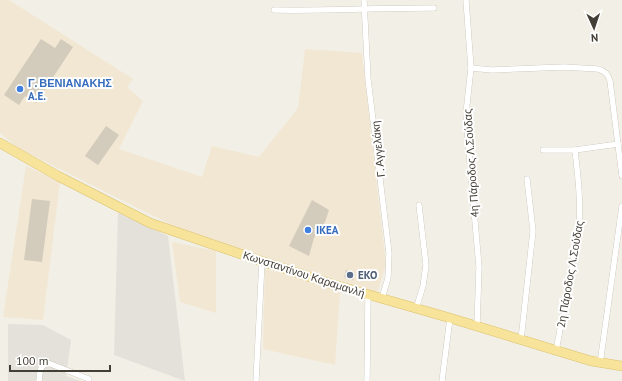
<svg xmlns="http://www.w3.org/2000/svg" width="622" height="381" viewBox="0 0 622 381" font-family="'PT Sans',sans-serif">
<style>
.commercial{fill:#f2e7d2}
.industrial{fill:#e4e1db}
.building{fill:#d3cbbc}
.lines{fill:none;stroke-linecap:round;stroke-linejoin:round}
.minor-casing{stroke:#bcb7a9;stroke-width:6}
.primary-casing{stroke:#dbc16b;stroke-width:10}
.minor{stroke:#fff;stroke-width:5.5}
.primary{stroke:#f7e39a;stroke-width:9}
.shop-dot{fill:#3f7fe0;stroke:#fff;stroke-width:1.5}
.service-dot{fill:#5c6f8a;stroke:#fff;stroke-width:1.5}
.labels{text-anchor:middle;stroke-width:4;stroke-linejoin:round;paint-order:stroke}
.shop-label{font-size:11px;font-weight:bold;fill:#366cbe;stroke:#fff;text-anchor:start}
.street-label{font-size:11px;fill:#443f36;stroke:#fff}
.service-label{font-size:11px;font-weight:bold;fill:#4e5e75;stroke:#fff;text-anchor:start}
</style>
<rect width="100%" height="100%" fill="#f2efe6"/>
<g class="commercial">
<path d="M0 0H9L133 79 127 87 143 101 119 149 202 177 212 146 259 157 298 108 305 49 362 53 386 265 377 293 184 231 18 148 0 133Z"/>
<path d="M26 166 60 182 43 320 3 317Z"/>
<path d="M172 242 216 251V313L180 302Z"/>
<path d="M265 269 340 291 335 365 263 349Z"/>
</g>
<g class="industrial">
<path d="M118 213 168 236 185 381 114 355Z"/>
<path d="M8 324 43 325 71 340 66 376 81 381H8Z"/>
</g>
<g class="building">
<path d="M41 39 55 48 61 39 73 47 36 103 25 96 19 105 4 95Z"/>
<path d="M106 126 119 135 98 165 85 156Z"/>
<path d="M32 199 50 201 42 262 24 260Z"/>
<path d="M312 200 329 210 325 222 314 238 309 256 289 246Z"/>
<path d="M346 270 355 273 353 280 344 277Z"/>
</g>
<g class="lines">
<g class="minor-casing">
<g id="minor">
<path d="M364 0 368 79 389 253 388 278 382 298"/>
<path d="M466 0 471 68 466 113 467 129 479 267 477 326"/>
<path d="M274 10C327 11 380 8 434 8"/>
<path d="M471 68 492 70 564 67 598 69C605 71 608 74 610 81L622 176"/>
<path d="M543 150H575L618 144"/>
<path d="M416 309 423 286 426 265 419 205"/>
<path d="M521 340 533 231 527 179"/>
<path d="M556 351 579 229C581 202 578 176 575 150"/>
<path d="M600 364 622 206"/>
<path d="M39 381C40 374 39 365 48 363L89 379"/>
<path d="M256 381 262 261"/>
<path d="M367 381 368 294"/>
<path d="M442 381 450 318"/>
</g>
</g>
<g class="primary-casing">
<path id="primary" d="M0 143 58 176 150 223 267 263 335 285 450 318 591 361 622 366"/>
</g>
<use href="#minor" class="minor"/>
<use href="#primary" class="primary"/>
</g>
<g class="shop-dot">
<circle cx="20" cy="89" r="4"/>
<circle cx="308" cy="230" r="4"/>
</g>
<circle class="service-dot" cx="350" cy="275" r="4"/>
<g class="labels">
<g class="shop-label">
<text x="28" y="87">Γ. ΒΕΝΙΑΝΑΚΗΣ<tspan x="28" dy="13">A.E.</tspan></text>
<text x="316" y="234">IKEA</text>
</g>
<g class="street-label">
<text transform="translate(378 149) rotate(-96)" y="4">Γ. Αγγελάκη</text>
<text transform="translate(471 163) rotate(-94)" y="4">4η Πάροδος Λ.Σούδας</text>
<text transform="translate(304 274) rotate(18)" y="4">Κωνσταντίνου Καραμανλή</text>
<text transform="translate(570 274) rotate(-80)" y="4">2η Πάροδος Λ.Σούδας</text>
</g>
<g class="service-label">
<text x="358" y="279">EKO</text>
</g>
</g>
<g transform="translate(594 28) rotate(177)" stroke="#ffffff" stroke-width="3" paint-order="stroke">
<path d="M0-3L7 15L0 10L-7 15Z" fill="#443f36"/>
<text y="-6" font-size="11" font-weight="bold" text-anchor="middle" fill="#443f36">N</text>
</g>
<path d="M10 365v6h100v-6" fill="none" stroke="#443f36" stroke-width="2"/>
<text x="16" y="365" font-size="12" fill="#443f36" stroke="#ffffff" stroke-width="3" paint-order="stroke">100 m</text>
</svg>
